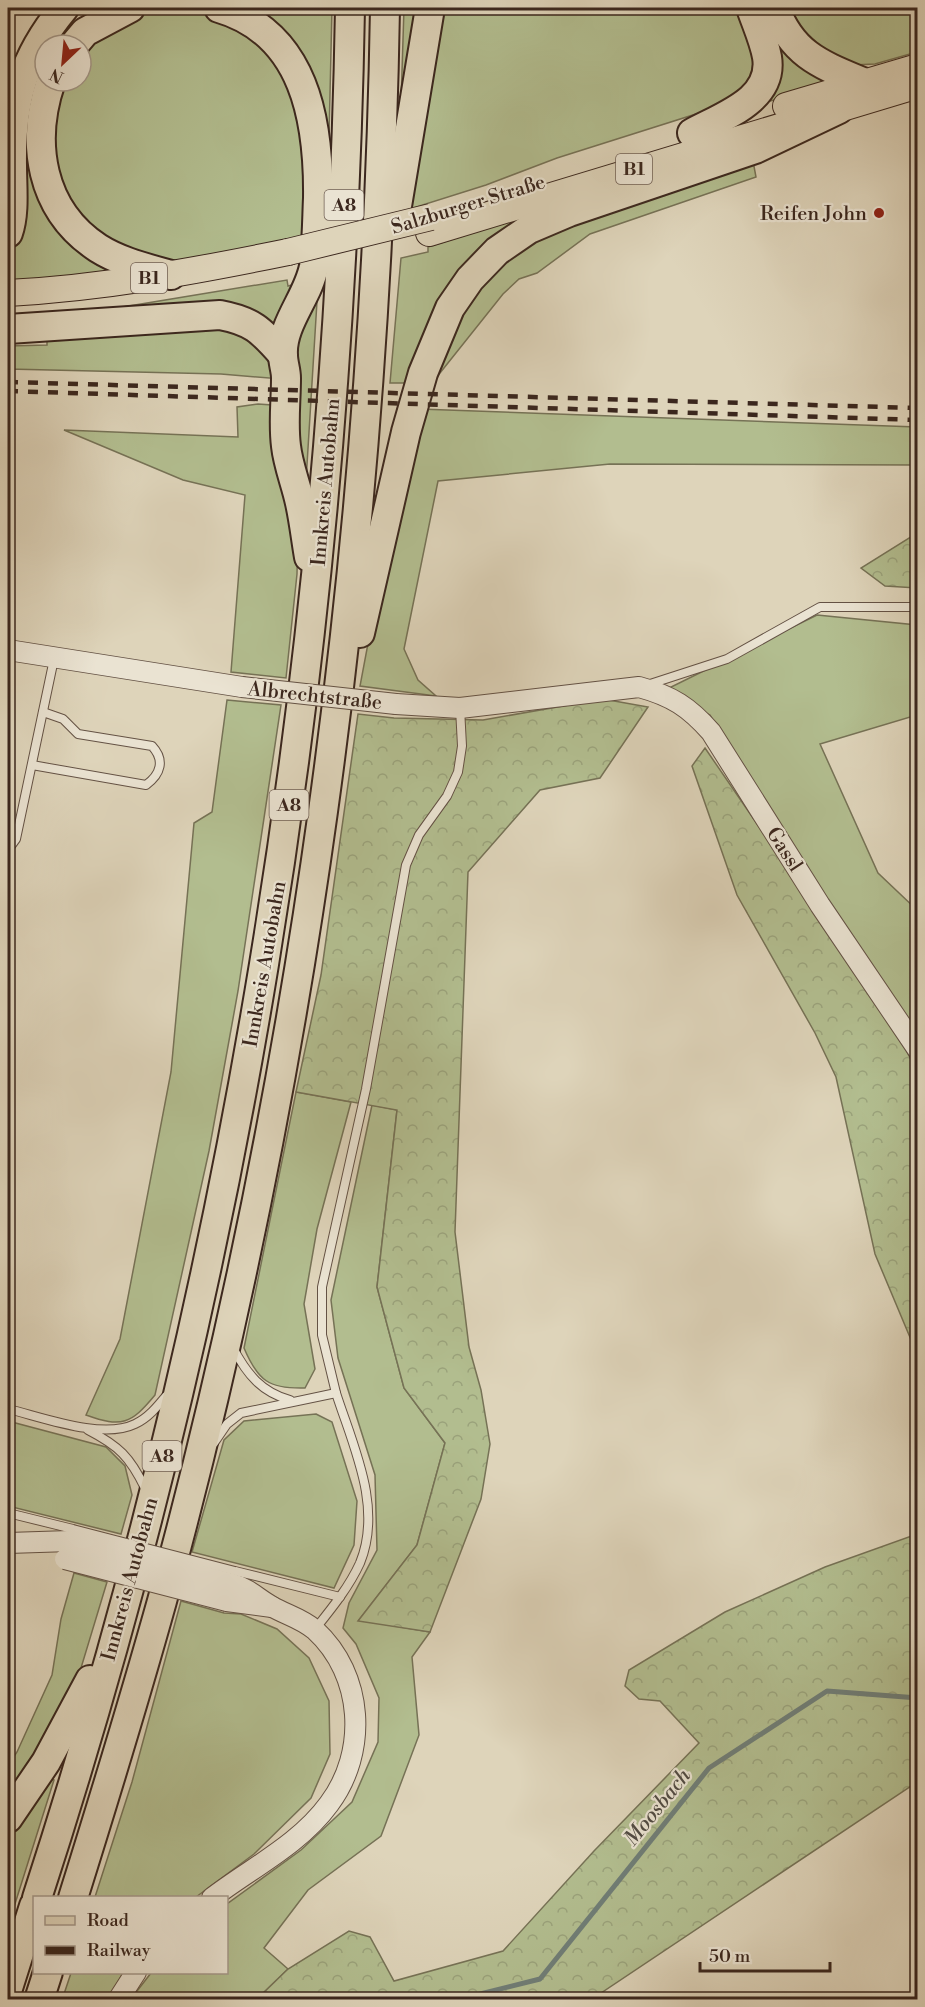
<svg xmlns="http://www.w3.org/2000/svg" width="925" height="2007" viewBox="0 0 925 2007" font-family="'Libre Bodoni',serif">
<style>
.grass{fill:#b2bd8f;stroke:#767256;stroke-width:1.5}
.forest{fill:url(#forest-crowns);stroke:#767256;stroke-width:1.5}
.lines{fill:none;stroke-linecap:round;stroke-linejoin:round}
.stream{stroke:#707e77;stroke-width:5}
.service-casing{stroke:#645245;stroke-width:10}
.tertiary-casing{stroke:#645245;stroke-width:22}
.primary-casing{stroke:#3b271e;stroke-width:28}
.motorway-casing{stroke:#3b271e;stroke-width:32}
.service{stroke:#eae3d2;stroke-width:8}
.tertiary{stroke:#eae3d2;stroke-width:20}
.primary{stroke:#ded4ba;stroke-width:26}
.motorway{stroke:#ded4ba;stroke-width:28}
.rail{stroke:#3b271e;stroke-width:4.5;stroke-dasharray:10 10;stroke-linecap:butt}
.service-bridge-casing{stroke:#645245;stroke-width:10;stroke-linecap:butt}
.tertiary-bridge-casing{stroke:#645245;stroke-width:22;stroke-linecap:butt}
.primary-bridge-casing{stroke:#3b271e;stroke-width:28;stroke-linecap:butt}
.service-bridge{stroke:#eae3d2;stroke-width:8}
.tertiary-bridge{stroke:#eae3d2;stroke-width:20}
.primary-bridge{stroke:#ded4ba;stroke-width:26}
.poi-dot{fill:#8f2418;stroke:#eae3d2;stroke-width:2}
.labels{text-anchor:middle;stroke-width:4.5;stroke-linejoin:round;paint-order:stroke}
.shield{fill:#eae3d2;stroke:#705f54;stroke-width:1.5}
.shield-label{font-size:18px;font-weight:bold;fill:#3b271e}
.street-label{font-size:20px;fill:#3b271e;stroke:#eae3d2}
.poi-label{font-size:20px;fill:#3b271e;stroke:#eae3d2;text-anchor:end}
.water-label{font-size:21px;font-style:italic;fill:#514b43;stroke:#eae3d2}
</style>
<defs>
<pattern id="forest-crowns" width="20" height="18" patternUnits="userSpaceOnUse" patternTransform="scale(1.5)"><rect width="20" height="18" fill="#b2bd8f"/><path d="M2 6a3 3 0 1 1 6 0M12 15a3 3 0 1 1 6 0" fill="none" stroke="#9aa27b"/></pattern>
</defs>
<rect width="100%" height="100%" fill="#ded4ba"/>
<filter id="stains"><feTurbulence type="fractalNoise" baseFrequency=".00333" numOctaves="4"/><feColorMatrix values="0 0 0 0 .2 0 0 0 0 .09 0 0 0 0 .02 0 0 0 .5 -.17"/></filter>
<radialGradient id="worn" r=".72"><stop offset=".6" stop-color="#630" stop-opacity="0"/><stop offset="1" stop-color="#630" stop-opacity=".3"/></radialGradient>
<g class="grass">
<path d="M160 8 200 9 233 21 270 47 308 133 309 235 175 263 138 258 79 221 50 161 59 81H81V49L132 13Z"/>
<path d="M243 8H332L329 137H325Z"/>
<path d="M404 8H421L401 103Z"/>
<path d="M441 8H743L758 73 737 101 557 158 486 185 410 209Z"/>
<path d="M759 8 844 79 757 105Z"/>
<path d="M784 8H917V52L875 64 852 65 810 46Z"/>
<path d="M45 46V73L34 167 133 272 8 283V257L18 235 19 152Z"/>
<path d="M753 161 756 177 590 234 537 273 519 279 503 294 432 383 468 294 530 237Z"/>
<path d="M535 213 411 383H390L401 258 428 252V247Z"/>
<path d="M287 280 288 286 300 283 277 333 121 310 123 307Z"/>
<path d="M318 285 306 481 291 431 294 334Z"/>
<path d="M193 325C243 334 262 326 281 379L221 374 8 369V346L47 345V333Z"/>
<path d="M258 404 272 405 273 459 298 524 297 574 286 678 231 672 245 495 183 480 64 430 238 437 237 407Z"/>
<path d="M419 409 917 427V465L610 464 438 481 404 649 418 680 436 696 360 686 382 569Z"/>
<path d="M817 615 917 625V715L820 744 878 873 917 910V1037L802 864 710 715 661 692Z"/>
<path d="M227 700 281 705 238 991 209 1151 155 1395C131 1424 122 1428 86 1415L120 1339 171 1072 194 823 212 812Z"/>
<path d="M296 1092 351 1102 317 1229 304 1304 315 1369 305 1388C269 1389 258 1381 244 1348Z"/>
<path d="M372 1105 397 1110 377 1287 404 1388 445 1443 417 1545 359 1620 430 1632 412 1657 419 1735 381 1836 308 1890 264 1948 288 1969 257 1999 130 2000 151 1973 226 1972 227 1904 301 1850 352 1802 378 1742 379 1698 356 1644 343 1628 349 1603 377 1550 375 1475 338 1358 331 1300Z"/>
<path d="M316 1414 332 1422 357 1501 354 1545 334 1588 192 1552 224 1440 244 1421Z"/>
<path d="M8 1421 106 1447 125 1466 132 1495 121 1534 8 1506Z"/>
<path d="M74 1573 107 1582 81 1668 45 1745 8 1795V1766L17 1752 52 1675 61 1619Z"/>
<path d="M181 1601 224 1613 241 1614 277 1629 309 1658 329 1701 330 1754 311 1798 254 1854 196 1897H95L132 1782Z"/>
<path d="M48 1778 54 1780 8 1926V1842Z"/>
<path d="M71 1973H123L108 1999 62 2000Z"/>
</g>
<g class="forest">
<path d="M917 533V588L885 586 861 568Z"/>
<path d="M603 699 648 707 600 778 540 790 468 872 455 1232 469 1347 481 1390 490 1444 481 1499 430 1632 358 1621 417 1545 445 1443 404 1388 377 1287 397 1110 296 1092 321 975 358 714 394 718 483 720Z"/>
<path d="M705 748 886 1012 917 1071V1354L875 1254 836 1077 815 1033 737 895 692 766Z"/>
<path d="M917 1534V1782L592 1999H257L288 1969 349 1931 370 1937 394 1981 503 1951 594 1851 699 1743 660 1701 639 1699 625 1686 629 1670 725 1612 825 1567Z"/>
</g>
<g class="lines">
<path class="stream" d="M456 2000 540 1979 709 1768 827 1691 918 1698"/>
<g class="service-casing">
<g id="service">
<path d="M647 685 727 659 820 607H918"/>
<path d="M32 765 146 785C161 774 165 760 152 746L78 734 63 719 43 712"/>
<path d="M8 850 16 839 54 659"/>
<path d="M233 1348C247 1374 261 1392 290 1400"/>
<path d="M336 1393 322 1335V1287L366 1089 406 865 419 835 447 796 458 772 462 746 460 708"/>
<path d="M8 1409C42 1417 102 1440 135 1424 148 1418 157 1407 166 1396"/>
<path d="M88 1430C119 1446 130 1457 145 1488"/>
<path d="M214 1443 227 1424 241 1413 336 1393C353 1446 383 1507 360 1563 349 1587 332 1608 316 1628"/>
<path d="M8 1513 73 1529"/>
<path d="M235 1571 340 1597"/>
</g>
</g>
<g class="tertiary-casing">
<g id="tertiary">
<path d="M8 650 242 687"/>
<path d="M396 704 460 708 639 687C672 696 689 707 711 732L820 905 918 1050"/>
<path d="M8 1543 70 1541"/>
<path d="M227 1601 272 1607"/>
<path d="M212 1898C251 1868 299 1845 329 1804 368 1752 364 1675 315 1630 301 1618 286 1615 271 1606 257 1598 248 1588 232 1584"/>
<path d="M118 2000 136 1972"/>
</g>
</g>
<g class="primary-casing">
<g id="primary">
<path d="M786 106 918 67"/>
<path d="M429 233 918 85"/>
<path d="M8 293C103 288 195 271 288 252"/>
</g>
</g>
<g class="motorway-casing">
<g id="motorway">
<path d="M219 8C305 33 319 121 318 198 317 220 317 244 314 266 309 296 281 324 283 355 283 363 286 370 286 378 286 401 283 423 286 446 288 465 296 484 300 503 304 521 306 540 309 557"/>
<path d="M775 8C792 55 822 65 865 83"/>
<path d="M74 45 85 32 130 8"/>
<path d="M51 81C30 142 40 210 98 248 120 262 146 268 171 275"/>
<path d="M692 133C723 116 774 100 767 57 764 40 756 23 751 8"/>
<path d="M395 218 430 8"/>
<path d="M8 233C15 213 12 187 12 165 11 101 23 57 64 8"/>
<path d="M8 329 220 315C252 321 261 330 282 354"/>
<path d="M360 633 406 432 423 373 450 308 470 279 497 251 529 229 569 212 755 149 839 109"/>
<path d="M8 1818 46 1762 90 1680"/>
<path d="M37 1898C236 1287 339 649 350 8"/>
<path d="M73 1898C104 1799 134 1701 162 1601 303 1084 376 543 385 8"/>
<path d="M8 1988 34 1906"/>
<path d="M39 2000 48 1972"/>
</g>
</g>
<use href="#service" class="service"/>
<use href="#tertiary" class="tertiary"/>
<use href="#primary" class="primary"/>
<use href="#motorway" class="motorway"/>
<g class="rail">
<path d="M8 382 918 408"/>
<path d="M8 391 918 420"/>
</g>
<g class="service-bridge-casing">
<path id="service-bridge" d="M73 1529 235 1571"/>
</g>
<g class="tertiary-bridge-casing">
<g id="tertiary-bridge">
<path d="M242 687 396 704"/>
<path d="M70 1541 232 1584"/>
<path d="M65 1559 227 1601"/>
</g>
</g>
<g class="primary-bridge-casing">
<path id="primary-bridge" d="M288 252 431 217"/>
</g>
<use href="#service-bridge" class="service-bridge"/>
<use href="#tertiary-bridge" class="tertiary-bridge"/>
<use href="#primary-bridge" class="primary-bridge"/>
</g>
<circle class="poi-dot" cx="879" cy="213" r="6"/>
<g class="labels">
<g class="shield">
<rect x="616" y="154" width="36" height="30" rx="4.5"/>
<rect x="324.5" y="190" width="39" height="30" rx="4.5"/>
<rect x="131" y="263" width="36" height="30" rx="4.5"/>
<rect x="269.5" y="790" width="39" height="30" rx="4.5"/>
<rect x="142.5" y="1441" width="39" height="30" rx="4.5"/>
</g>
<g class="shield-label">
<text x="634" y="175">B1</text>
<text x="344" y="211">A8</text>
<text x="149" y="284">B1</text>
<text x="289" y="811">A8</text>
<text x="162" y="1462">A8</text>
</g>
<g class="street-label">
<text transform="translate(468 204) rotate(-17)" y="7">Salzburger Straße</text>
<text transform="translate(325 482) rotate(-85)" y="7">Innkreis Autobahn</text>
<text transform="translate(315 695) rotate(6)" y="7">Albrechtstraße</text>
<text transform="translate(785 849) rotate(57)" y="7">Gassl</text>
<text transform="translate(264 964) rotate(-80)" y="7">Innkreis Autobahn</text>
<text transform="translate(129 1579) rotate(-75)" y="7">Innkreis Autobahn</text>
</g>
<g class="poi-label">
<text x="867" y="220">Reifen John</text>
</g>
<g class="water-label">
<text transform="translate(657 1807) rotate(-51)" y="7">Moosbach</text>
</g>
</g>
<rect width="925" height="2007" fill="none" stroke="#ded4ba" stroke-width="30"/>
<rect x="9" y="9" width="907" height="1989" fill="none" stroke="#3b271e" stroke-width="3"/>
<rect x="15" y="15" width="895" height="1977" fill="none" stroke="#3b271e" stroke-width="1.5"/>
<rect x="33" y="1896" width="195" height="78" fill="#eae3d2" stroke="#a4988a" stroke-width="1.5"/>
<rect x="45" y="1916" width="30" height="9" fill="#ded4ba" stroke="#a4988a" stroke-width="1.5"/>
<text x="87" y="1926" font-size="18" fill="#3b271e">Road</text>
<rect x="45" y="1946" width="30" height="9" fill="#3b271e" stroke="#a4988a" stroke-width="1.5"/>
<text x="87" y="1956" font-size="18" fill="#3b271e">Railway</text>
<g transform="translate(63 63) rotate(206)"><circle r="28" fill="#eae3d2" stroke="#a4988a" stroke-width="1.5"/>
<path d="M0-4.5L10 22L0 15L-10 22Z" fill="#8f2418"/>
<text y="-9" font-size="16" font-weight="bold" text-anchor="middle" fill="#3b271e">N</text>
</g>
<path d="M700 1962v9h130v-9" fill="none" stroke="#3b271e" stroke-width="3"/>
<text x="709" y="1962" font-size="18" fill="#3b271e" stroke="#eae3d2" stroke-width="4.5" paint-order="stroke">50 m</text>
<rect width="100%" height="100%" filter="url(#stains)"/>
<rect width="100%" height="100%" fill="url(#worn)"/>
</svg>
